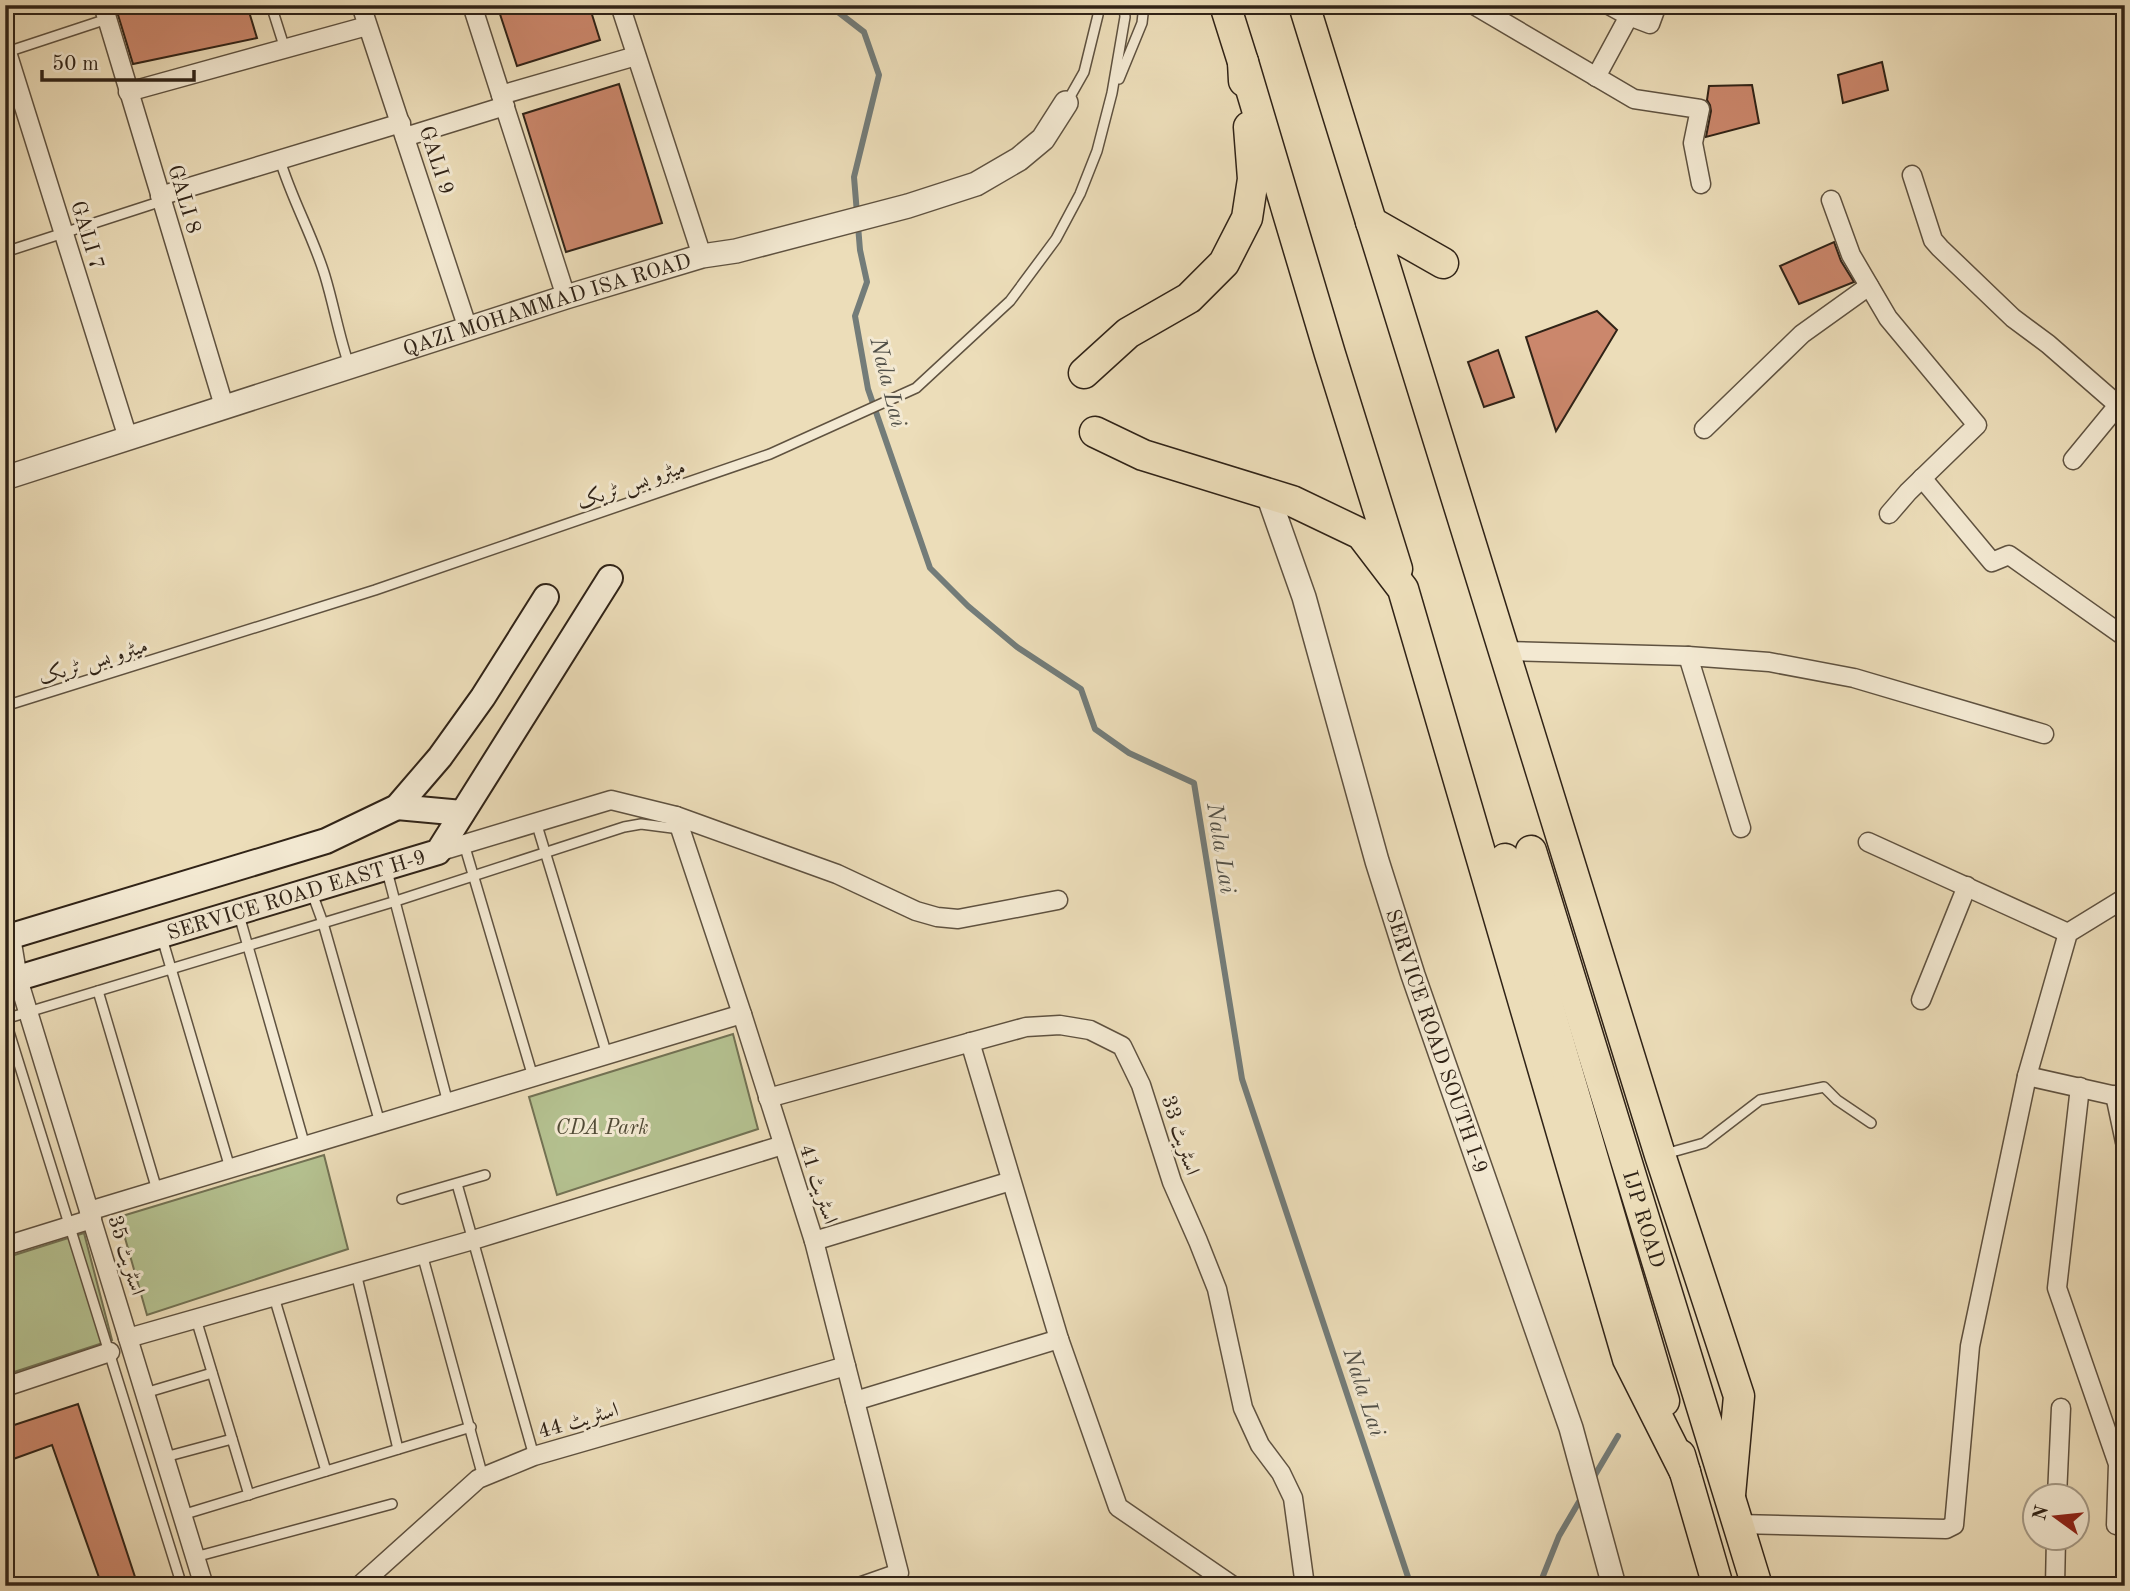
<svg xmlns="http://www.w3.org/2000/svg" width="2130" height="1591" viewBox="0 0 2130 1591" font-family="'Old Standard TT',Amiri,serif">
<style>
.green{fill:#b5c291;stroke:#727254;stroke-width:2}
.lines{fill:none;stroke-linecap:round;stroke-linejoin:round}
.stream{stroke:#737c79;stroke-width:6}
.building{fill:#cb876c;stroke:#302317;stroke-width:2}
.service-casing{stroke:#5f5240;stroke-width:12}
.minor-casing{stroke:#5f5240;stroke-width:21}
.tertiary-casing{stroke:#5f5240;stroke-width:26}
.secondary-casing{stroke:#302317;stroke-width:28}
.trunk-casing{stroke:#302317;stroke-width:33}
.service{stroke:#f3e9d2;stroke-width:9}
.minor{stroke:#f3e9d2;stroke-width:18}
.tertiary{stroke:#f3e9d2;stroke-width:23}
.secondary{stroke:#f3e9d2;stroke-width:24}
.trunk{stroke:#ecddb9;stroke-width:30}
.labels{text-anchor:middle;stroke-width:6;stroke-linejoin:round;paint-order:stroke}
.street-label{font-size:21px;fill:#302317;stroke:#f3e9d2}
.park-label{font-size:21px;font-style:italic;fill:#514b36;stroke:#f3e9d2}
.water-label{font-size:23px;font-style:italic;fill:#515048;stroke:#f3e9d2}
</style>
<rect width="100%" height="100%" fill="#ecddb9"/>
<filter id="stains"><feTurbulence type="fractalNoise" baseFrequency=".00286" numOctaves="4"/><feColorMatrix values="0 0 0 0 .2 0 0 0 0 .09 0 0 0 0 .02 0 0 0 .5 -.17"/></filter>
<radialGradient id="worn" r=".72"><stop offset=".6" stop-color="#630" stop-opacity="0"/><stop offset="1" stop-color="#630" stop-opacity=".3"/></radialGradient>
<g class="green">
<path d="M733 1034 758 1129 557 1195 529 1097Z"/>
<path d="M324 1155 348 1249 147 1315 119 1217Z"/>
<path d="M84 1233 112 1340 5 1375V1258Z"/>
</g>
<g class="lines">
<g class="stream">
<path d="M829 5 864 32 879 75 854 177 860 250 867 282 855 316 868 389 930 568 968 606 1017 647 1081 689 1095 729 1129 753 1194 783 1242 1079 1411 1586"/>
<path d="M1592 1480 1618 1436"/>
<path d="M1539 1586 1559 1536 1583 1495"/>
</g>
</g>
<g class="building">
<path d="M115 5H247L257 38 133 64Z"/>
<path d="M497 5H589L600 40 517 66Z"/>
<path d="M1882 62 1888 90 1843 103 1838 75Z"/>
<path d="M619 84 662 223 566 252 523 114Z"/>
<path d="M1752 85 1759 123 1706 137 1711 111 1710 105 1707 100 1709 86Z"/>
<path d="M1834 242 1841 261 1854 282 1799 304 1780 266Z"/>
<path d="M1597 311 1617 330 1556 431 1526 337Z"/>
<path d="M1498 350 1514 397 1484 407 1468 362Z"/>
<path d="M78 1404 138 1586H102L52 1445 5 1462V1428Z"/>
</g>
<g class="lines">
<g class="service-casing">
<g id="service">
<path d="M271 5 285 49"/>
<path d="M7 52 107 19"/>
<path d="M1119 79 1142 23 1144 5"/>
<path d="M1067 102 1084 72 1098 15 1097 5"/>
<path d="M280 160C292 200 313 236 325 276 334 306 339 336 349 365"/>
<path d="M5 252 162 201"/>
<path d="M5 706 375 590 770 454 916 388 1010 301 1056 239 1080 194 1097 151 1112 93 1125 17 1124 5"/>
<path d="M536 822 607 1055"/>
<path d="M464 844 533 1077"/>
<path d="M387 871 448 1103"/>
<path d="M312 893 323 923 380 1123"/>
<path d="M239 915 305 1146"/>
<path d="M162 938 230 1168"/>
<path d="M98 991 157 1190"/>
<path d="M1665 1154 1704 1143 1760 1100 1824 1087 1837 1100 1871 1123"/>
<path d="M457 1184 534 1456"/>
<path d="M402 1199 485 1175"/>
<path d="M422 1254 483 1477"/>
<path d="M356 1273 398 1449"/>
<path d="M274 1297 326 1471"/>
<path d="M196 1319 249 1495"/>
<path d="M145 1393 212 1373"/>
<path d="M165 1457 232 1439"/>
<path d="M182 1515 471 1427"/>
<path d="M195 1557 392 1504"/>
<path d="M182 1586 5 1019 396 901 624 827 641 824 680 829"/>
</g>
</g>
<g class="minor-casing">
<g id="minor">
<path d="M103 5 224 406"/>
<path d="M361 5 468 329"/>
<path d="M472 5 566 297"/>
<path d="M620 5 702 256"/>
<path d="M1474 5 1634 99 1700 109 1693 143 1701 184"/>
<path d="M1629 16 1650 24 1657 5"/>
<path d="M5 46 128 438"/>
<path d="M1596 77 1629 16 1609 5"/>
<path d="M128 92 367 26"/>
<path d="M501 95 636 56"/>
<path d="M405 137 505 106"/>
<path d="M1912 175 1933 240 1940 248 2013 318 2048 344 2118 405"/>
<path d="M160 196 401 123"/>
<path d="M1831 200 1851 255 1888 318 1977 425 1908 492 1889 514"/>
<path d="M1704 429 1802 334 1869 286"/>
<path d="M2073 460 2124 398"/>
<path d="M1922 478 1992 562 2009 555 2125 637"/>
<path d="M1504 651 1688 656 1769 662 1854 678 2044 734"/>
<path d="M1688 656 1741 828"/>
<path d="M676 816 742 1014 814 1241 899 1573 862 1586"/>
<path d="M1868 842 2068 933"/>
<path d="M438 852 611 800 676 816 837 874 916 911 937 917 958 919 1058 900"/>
<path d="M11 937 18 979 204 1586"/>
<path d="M1921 1000 1967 886"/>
<path d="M970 1042 1059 1339 1118 1507 1233 1586"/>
<path d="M2027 1076 2125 1098"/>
<path d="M2080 1087 2057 1288 2118 1464 2116 1525 2125 1526"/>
<path d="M2115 1095 2125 1142"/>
<path d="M768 1098 1026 1027 1060 1025 1090 1030 1122 1046 1141 1085 1172 1182 1198 1241 1217 1289 1243 1408 1260 1445 1281 1473 1293 1498 1305 1586"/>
<path d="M89 1211 742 1014"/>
<path d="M814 1241 1011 1181"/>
<path d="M5 1246 92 1219"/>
<path d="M128 1338 473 1240 783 1145"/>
<path d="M5 1387 110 1352"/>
<path d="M855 1401 1059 1339"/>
<path d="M2057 1496 2061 1408"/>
<path d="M1738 1524 1946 1529 1954 1525 1970 1346 2027 1076 2068 933 2125 898"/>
<path d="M359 1586 478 1479 534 1456 846 1366"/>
<path d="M2055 1586 2056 1538"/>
</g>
</g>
<g class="tertiary-casing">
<g id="tertiary">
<path id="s1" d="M5 478 566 297 702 256 736 251 908 206 976 184 1019 159 1043 139 1066 103"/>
<path id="s2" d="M1268 495 1304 597 1377 861 1413 975 1571 1428 1614 1586"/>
</g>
</g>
<g class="secondary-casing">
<g id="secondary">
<path d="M397 807 462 813"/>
<path d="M5 938 326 841 397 807 440 757 483 697 546 597"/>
<path id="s3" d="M5 982 438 852 610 578"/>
</g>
</g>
<g class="trunk-casing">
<g id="trunk">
<path d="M1225 5 1243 62 1244 81"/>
<path d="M1304 5 1660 1155 1739 1396 1730 1495"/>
<path d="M1243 62 1330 354 1397 569"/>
<path d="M1371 222 1443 263"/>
<path d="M1084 373 1128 333 1189 298 1224 263 1247 218 1253 179 1249 127"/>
<path d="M1095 432 1143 455 1292 501 1361 534 1403 589 1628 1359 1685 1472"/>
<path id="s4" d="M1531 851 1757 1586"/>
<path d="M1505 859 1664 1401"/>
<path d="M1680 1455 1718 1586"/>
</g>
</g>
<use href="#service" class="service"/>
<use href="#minor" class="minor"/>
<use href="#tertiary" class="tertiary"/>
<use href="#secondary" class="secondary"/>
<use href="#trunk" class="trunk"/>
</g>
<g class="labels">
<g class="street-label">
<text transform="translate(437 160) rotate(72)" y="7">GALI 9</text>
<text transform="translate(185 199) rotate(73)" y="7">GALI 8</text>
<text transform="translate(88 235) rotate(73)" y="7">GALI 7</text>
<text dy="7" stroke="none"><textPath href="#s1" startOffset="569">QAZI MOHAMMAD ISA ROAD</textPath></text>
<text transform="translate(631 484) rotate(-19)" y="7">میٹرو بس ٹریک</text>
<text transform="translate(93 661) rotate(-17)" y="7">میٹرو بس ٹریک</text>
<text dy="7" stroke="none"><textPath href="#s3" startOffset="304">SERVICE ROAD EAST H-9</textPath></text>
<text dy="7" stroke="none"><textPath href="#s2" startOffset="572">SERVICE ROAD SOUTH I-9</textPath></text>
<text transform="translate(1181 1135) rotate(72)" y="7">اسٹریٹ 33</text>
<text transform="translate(819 1184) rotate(72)" y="7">اسٹریٹ 41</text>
<text dy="7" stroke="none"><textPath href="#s4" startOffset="385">IJP ROAD</textPath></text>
<text transform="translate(127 1255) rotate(73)" y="7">اسٹریٹ 35</text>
<text transform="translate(578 1420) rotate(-16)" y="7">اسٹریٹ 44</text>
</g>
<g class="park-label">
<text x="602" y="1134">CDA Park</text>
</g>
<g class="water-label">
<text transform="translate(889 382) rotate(76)" y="8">Nala Lai</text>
<text transform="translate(1222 848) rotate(81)" y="8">Nala Lai</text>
<text transform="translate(1365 1392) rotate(72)" y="8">Nala Lai</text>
</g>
</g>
<rect width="2130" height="1591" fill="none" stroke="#ecddb9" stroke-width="28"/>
<rect x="7" y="7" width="2116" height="1577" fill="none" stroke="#302317" stroke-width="3.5"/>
<rect x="14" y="14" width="2102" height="1563" fill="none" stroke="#302317" stroke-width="2"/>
<g transform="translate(2056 1517) rotate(285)"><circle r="33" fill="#f3e9d2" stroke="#a59a87" stroke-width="2"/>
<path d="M0-5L12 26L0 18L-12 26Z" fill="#8f2418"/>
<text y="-10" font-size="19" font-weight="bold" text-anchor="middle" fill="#302317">N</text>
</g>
<path d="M42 70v10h152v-10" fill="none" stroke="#302317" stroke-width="3.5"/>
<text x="52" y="70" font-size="21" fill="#302317" stroke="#f3e9d2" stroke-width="5" paint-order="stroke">50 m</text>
<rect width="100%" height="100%" filter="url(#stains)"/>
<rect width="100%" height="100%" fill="url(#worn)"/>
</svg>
